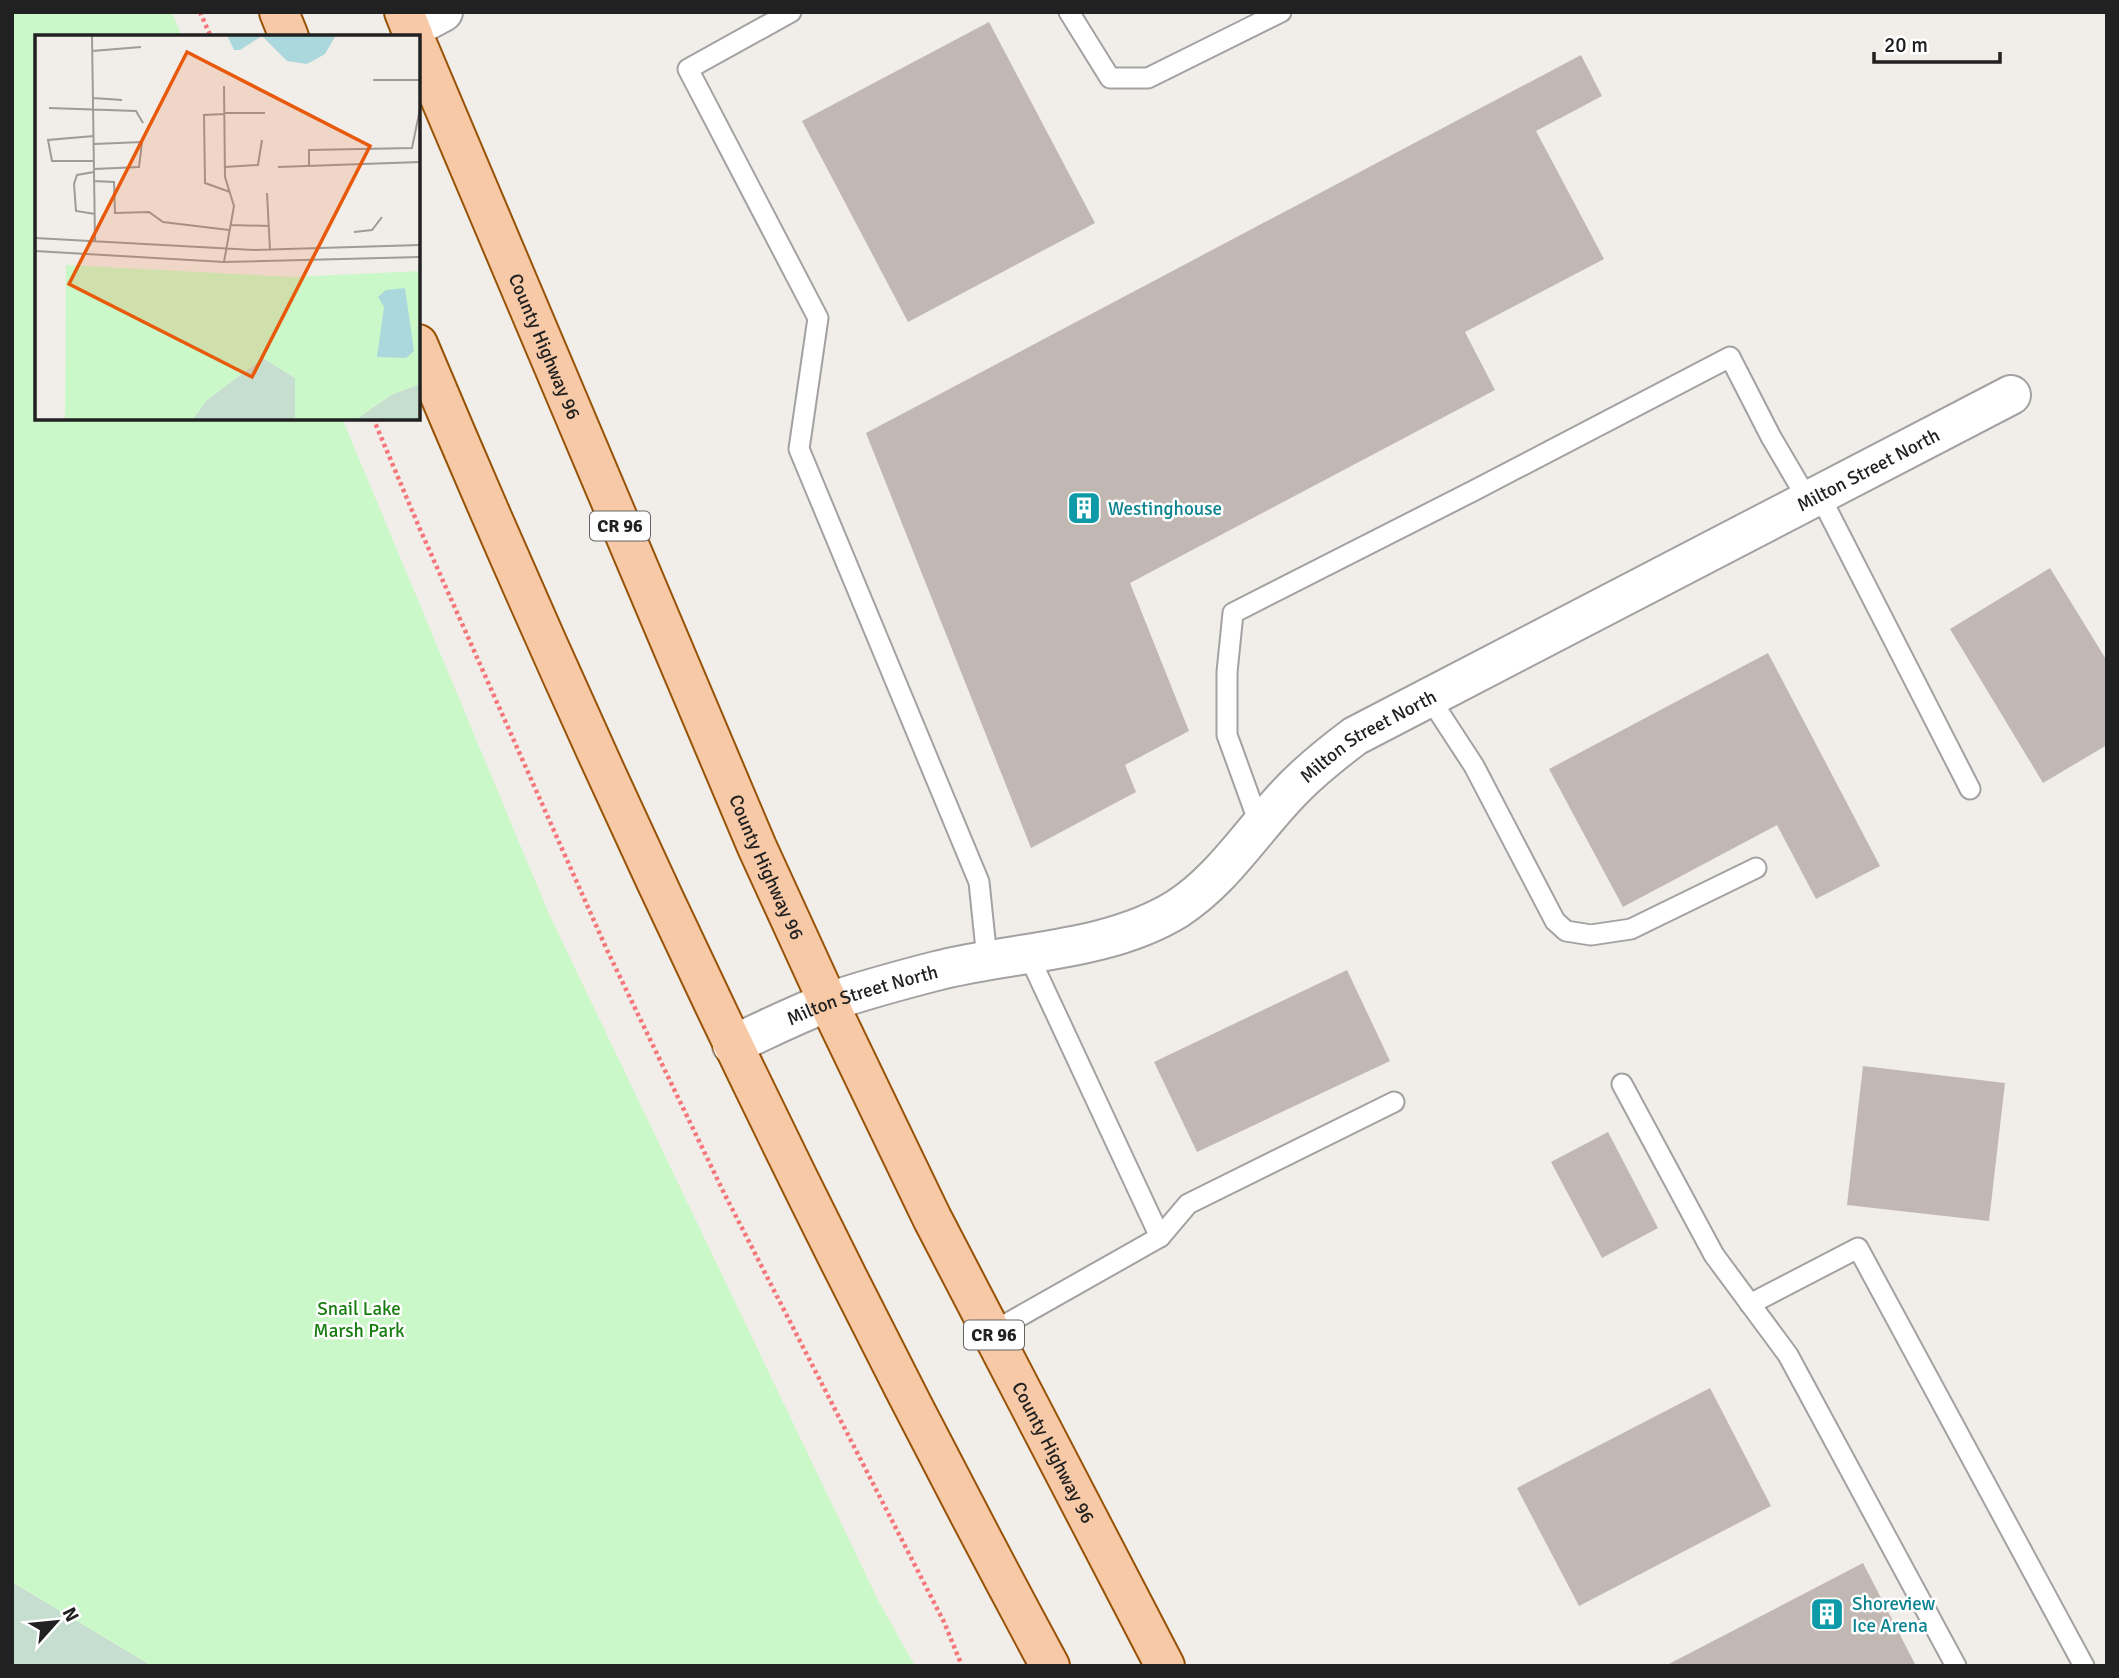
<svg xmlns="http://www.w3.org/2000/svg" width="2119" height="1678" viewBox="0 0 2119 1678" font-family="Signika,sans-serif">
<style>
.wetland{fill:#c6decf}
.park{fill:#cbf8c8}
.building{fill:#c1b8b4}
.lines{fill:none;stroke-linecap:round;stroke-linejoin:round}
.lane-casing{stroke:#a2a2a2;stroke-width:23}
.street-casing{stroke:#a2a2a2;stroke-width:42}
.primary-casing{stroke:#975307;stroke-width:42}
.path{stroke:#f4767a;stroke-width:4.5;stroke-dasharray:3.5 3.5;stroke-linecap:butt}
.lane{stroke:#fff;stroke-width:19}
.street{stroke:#fff;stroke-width:38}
.primary{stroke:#f8c9a6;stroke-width:38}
.labels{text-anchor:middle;stroke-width:5;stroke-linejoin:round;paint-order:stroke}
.shield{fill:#fff;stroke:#646464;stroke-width:2}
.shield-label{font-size:18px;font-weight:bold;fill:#212121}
.street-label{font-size:19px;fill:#212121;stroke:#fff}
.culture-label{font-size:19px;fill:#0d838f;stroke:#fff;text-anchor:start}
.park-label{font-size:19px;fill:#177d11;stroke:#fff}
.inset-road{fill:none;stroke:#9e9b98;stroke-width:2}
.view{fill:#e8590c;fill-opacity:0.15;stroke:#e8590c;stroke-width:3.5}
.inset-edge{fill:none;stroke:#212121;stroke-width:3.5}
</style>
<rect width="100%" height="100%" fill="#f1ede8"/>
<path class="wetland" d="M12 1582 152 1666H12Z"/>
<path class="park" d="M12 12H172L182 37H37V418H342L549 914 878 1600 915 1666H152L12 1582Z"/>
<g class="building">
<path d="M989 22 1095 223 908 322 802 121Z"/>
<path d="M1581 55 1602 96 1536 131 1604 259 1465 332 1495 390 1130 583 1189 731 1125 765 1136 792 1031 848 866 433Z"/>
<path d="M2050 568 2107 661V745L2043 783 1950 629Z"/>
<path d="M1768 653 1880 866 1816 899 1777 825 1623 907 1549 769Z"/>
<path d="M1347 970 1390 1061 1197 1152 1154 1062Z"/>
<path d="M1863 1066 2005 1083 1989 1221 1847 1205Z"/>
<path d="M1608 1132 1658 1228 1602 1258 1551 1162Z"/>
<path d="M1710 1388 1771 1506 1579 1606 1517 1488Z"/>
<path d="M1863 1563 1916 1666H1665Z"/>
</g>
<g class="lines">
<g class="lane-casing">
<g id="lane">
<path d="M791 12 688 69 818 318 799 449 979 882 987 959"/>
<path d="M1069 12 1110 78H1148L1281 12"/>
<path d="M1819 494 1970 789"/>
<path d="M1429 697 1474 766 1555 921 1566 931 1591 935 1631 929 1756 868"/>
<path d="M1260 826 1227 735V672L1233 613 1475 490 1730 357 1771 437 1808 500"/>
<path d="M1028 954 1160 1237"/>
<path d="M1622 1084 1714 1255 1788 1355 1956 1666"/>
<path d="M1750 1304 1858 1248 2084 1666"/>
<path d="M992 1332 1160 1237 1188 1204 1394 1102"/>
</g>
</g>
<g class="street-casing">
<g id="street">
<path d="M411 29 443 12"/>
<path id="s1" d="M732 1045C764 1031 796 1014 829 1002 864 990 901 980 936 971 1014 951 1107 952 1177 909 1222 880 1251 833 1287 795 1308 772 1331 754 1355 736L2011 395"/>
</g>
</g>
<g class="primary-casing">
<g id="primary">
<path d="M279 12 289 37"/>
<path d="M404 12 414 37"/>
<path id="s2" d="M418 46 757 847 828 1002 932 1218 1165 1666"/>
<path d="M418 344C607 794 818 1236 1050 1666"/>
</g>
</g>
<g class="path">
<path d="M200 12 211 37"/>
<path d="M373 418 419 527 607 950 724 1193 944 1622 962 1666"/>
</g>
<use href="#lane" class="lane"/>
<use href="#street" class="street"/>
<use href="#primary" class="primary"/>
</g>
<defs>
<g id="building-square" transform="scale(1.75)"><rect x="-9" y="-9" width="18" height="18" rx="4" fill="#0f9aa8" stroke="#fff"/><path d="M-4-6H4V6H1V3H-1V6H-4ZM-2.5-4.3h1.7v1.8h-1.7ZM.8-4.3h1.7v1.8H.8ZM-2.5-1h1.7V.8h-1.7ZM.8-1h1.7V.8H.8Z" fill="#fff"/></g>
</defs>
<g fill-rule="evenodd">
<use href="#building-square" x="1084" y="508"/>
<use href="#building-square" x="1827" y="1614"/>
</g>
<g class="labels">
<g class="shield">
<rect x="590" y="511.5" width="60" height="29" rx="5"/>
<rect x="964" y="1320.5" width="60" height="29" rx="5"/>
</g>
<g class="shield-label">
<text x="620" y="532">CR 96</text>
<text x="994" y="1341">CR 96</text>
</g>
<g class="street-label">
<text dy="7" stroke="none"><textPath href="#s2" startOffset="326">County Highway 96</textPath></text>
<text dy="7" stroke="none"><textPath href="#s1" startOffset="1295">Milton Street North</textPath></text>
<text dy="7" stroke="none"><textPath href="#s1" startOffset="728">Milton Street North</textPath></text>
<text dy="7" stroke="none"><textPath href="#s2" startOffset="892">County Highway 96</textPath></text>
<text dy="7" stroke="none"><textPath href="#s1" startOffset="140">Milton Street North</textPath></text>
<text dy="7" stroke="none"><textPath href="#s2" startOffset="1544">County Highway 96</textPath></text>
</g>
<g class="culture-label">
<text x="1108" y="515">Westinghouse</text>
<text x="1852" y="1610">Shoreview<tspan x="1852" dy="22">Ice Arena</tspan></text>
</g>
<g class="park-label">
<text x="359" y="1315">Snail Lake<tspan x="359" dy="22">Marsh Park</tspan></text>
</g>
</g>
<g transform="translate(35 35)">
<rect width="385" height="385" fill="#f1ede8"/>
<path d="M228 323 260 343V385H157L172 365ZM385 349V385H320L356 360Z" fill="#c6decf"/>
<path d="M31 230 258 242 385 236V349L356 360 320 385H260V343L228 323 172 365 157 385H30Z" fill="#cbf8c8"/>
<path d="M192 0H301L290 19 272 29 252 26 227 1 205 15H199ZM370 253 379 316 371 323 342 322 349 272 343 262 351 255Z" fill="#abd8dc"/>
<path class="inset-road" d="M57 0 60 206M57 16 106 12M338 45H385M58 63 87 65M14 73 101 76 108 88M189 78H230M189 79 169 80 170 148 195 157M59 101 13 105 17 126H59M59 109 107 107 104 132 59 134M274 130V115L377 113 385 74M190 132 223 130 227 105M243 132 385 127M59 137 42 140 39 149 41 176 60 179M59 146 79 147 80 178 114 177 128 187 194 195M232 158 235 215M196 190 234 191M319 197 337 195 347 182M0 203 219 215 385 210M0 216 189 227 385 222M189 227 199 171 190 142 189 51"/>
<path class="view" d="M152 17 335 111 217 342 34 249Z"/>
<rect width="385" height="385" class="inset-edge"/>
</g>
<rect width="2119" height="1678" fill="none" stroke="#212121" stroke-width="28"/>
<g transform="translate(56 1622) rotate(63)" stroke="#ffffff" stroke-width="5" paint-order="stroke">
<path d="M0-5L12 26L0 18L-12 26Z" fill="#212121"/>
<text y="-10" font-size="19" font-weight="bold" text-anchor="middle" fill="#212121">N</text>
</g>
<path d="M1874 52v10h126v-10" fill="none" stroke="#212121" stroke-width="3.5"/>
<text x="1884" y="52" font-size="21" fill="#212121" stroke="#ffffff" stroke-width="5" paint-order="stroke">20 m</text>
</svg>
